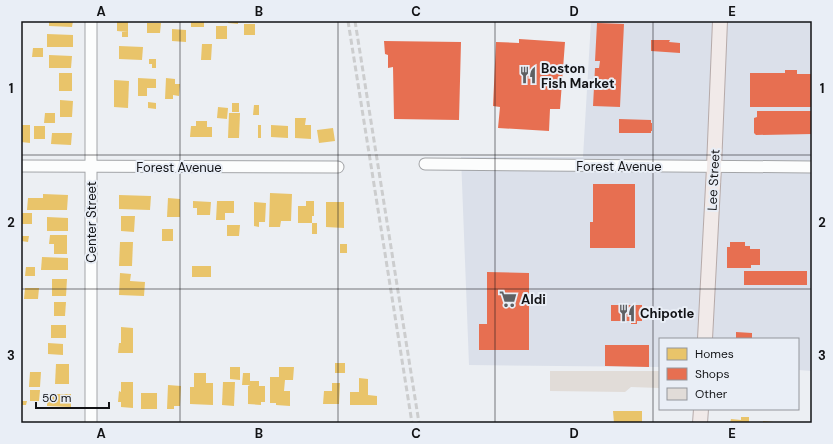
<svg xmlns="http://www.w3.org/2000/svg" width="833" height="444" viewBox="0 0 833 444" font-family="'DM Sans',sans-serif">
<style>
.built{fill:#dbe0ea}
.homes{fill:#e9c46a}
.shops{fill:#e76f51}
.building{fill:#e1dcd8}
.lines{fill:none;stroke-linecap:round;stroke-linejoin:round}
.minor-casing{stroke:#a3a5a8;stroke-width:13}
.major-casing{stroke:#b6aaa9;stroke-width:16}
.minor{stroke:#fcfdfd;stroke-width:11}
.major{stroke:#f1eae9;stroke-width:14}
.rail{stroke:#cccdce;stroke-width:3;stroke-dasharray:6 3;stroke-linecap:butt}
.grid{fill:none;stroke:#121316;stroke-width:1;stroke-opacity:0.55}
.labels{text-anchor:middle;stroke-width:4;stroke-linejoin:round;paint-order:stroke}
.poi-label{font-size:13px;font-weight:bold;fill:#121316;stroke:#e9eef6;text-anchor:start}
.street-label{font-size:13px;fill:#121316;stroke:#e9eef6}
.neatline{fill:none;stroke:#121316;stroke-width:1.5}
.grid-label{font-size:13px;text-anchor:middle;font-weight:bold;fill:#121316}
</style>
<rect width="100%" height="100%" fill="#eceff3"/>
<path class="built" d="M591 21H812V371L798 370V339H660V367L469 365 461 157H583Z"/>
<g class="homes">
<path d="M49 21H73L72 27 49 26Z"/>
<path d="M117 21H128V32L117 31Z"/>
<rect x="191" y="21" width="13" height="6"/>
<path d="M228 21H238V24L228 23Z"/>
<path d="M147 23H161L160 33H147Z"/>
<rect x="244" y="24" width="11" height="11"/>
<rect x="216" y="26" width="11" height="13"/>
<path d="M172 29 186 30V42L172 41Z"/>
<rect x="122" y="32" width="6" height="5"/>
<path d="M47 34 73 35V47H47Z"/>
<path d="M202 44H212L211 60H201Z"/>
<path d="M119 46 143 47 142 60 119 59Z"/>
<path d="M33 48H43V57H32Z"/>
<path d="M49 55 72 56 71 68H49Z"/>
<path d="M149 59H156V68H152V64H149Z"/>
<rect x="59" y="73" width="13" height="18"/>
<path d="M138 78 156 79V88H147V96H138Z"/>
<path d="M166 78 175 79V84H180L179 96 173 95V99H165Z"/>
<path d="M114 80 129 81 128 108 114 107Z"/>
<path d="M60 100 73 101 72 117H60Z"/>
<path d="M148 102 156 103V109L148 108Z"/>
<rect x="232" y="103" width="7" height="9"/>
<path d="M254 105H259V115H253Z"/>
<path d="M218 107 228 108 227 119 217 118Z"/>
<path d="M45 113H55V123H44Z"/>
<path d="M229 113H240L239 138H228Z"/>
<path d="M295 118H306L305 125H311V139L295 138Z"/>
<path d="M196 121H207V127H212V137H190L191 126H196Z"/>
<path d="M21 125H30V143L21 142Z"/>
<rect x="258" y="125" width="3" height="13"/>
<path d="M271 125 288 126V138L271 137Z"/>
<rect x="34" y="126" width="11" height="13"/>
<path d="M333 128 335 141 319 143 317 130Z"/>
<path d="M52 133H72L71 145 51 144Z"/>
<path d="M270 193 292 194 291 221H281L280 227H269Z"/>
<path d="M43 194 68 195 67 210H27L28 198H43Z"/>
<path d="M119 195 151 196 150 210 119 209Z"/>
<path d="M168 198 180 199V217H167Z"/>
<path d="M193 201 211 202 210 215H197V208H193Z"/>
<path d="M217 201H234V213H225V220H216Z"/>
<path d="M306 201H314V216H312V223H298V206H306Z"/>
<path d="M254 202 266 203 265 222H259V227L254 226Z"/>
<path d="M326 202H344V228L326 227Z"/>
<rect x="21" y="213" width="11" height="11"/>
<path d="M121 216H135L134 232 121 231Z"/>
<path d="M47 217 68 218V231H47Z"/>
<rect x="312" y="223" width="5" height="11"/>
<path d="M227 225H240L239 236H227Z"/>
<rect x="162" y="229" width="11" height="12"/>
<path d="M50 235H67V254H54V244H49Z"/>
<path d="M21 236H29L28 242 21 241Z"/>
<path d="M120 242H133L132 266H119Z"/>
<rect x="340" y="244" width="7" height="9"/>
<path d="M42 257 68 258V270H41Z"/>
<rect x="192" y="266" width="19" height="11"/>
<path d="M26 267H35V276H25Z"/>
<path d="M120 273 131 274 130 281 145 282 144 296 119 295Z"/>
<path d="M52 279H67L66 296H52Z"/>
<path d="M25 288H39L38 299H24Z"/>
<path d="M54 302H66L65 316H54Z"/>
<rect x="51" y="325" width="15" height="13"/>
<path d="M121 327 133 328V353H118L119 343H121Z"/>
<path d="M48 343 63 344V355L48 354Z"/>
<rect x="335" y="363" width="10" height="10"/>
<path d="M56 364H69V384H55Z"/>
<path d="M230 367H240V380L230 379Z"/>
<path d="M279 367H294L293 380H285L284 391H290V406L276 405V403H270V377H279Z"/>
<path d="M30 372H41L40 387H29Z"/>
<path d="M194 373H206V383H213V405L190 404V387H194Z"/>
<path d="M243 373H250V381H259V386H265V402H261V405L248 404V386L250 385H242Z"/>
<path d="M359 378 368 379V395L377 396V405H350V392H359Z"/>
<path d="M121 382H133V408L121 407V402H118L119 391 121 392Z"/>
<path d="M223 382H235L234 406 222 405Z"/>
<path d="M332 383H340L339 404H323L324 391H332Z"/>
<path d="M168 385 181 386 180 406H174V409H167Z"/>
<path d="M30 390H40L39 401H30Z"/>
<rect x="141" y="393" width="16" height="16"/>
<path d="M47 394H71V407L47 406Z"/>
<path d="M21 401H27L26 405H21Z"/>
<path d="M613 411H642V423H614Z"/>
<path d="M741 417H749V423H730L731 419 741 420Z"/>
<path d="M763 421 774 422V423H763Z"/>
</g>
<g class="shops">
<path d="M597 23 624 24 620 107 593 106 595 68H599L600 61H595Z"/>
<path d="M519 39 565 42 560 109H550L549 131 498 128 500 107 493 106 496 42 519 43Z"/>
<path d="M651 40H670L669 42 680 43V53L651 51Z"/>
<path d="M384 41 461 42 459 120 394 119 393 67 388 68V55L385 54Z"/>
<path d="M785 70H797V74H812V107H750V73H785Z"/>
<path d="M757 111H812V134L756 135 754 133V118L757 117Z"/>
<path d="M619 119 651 120V123H652V131H651V133H619Z"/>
<path d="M593 184H635V248H590V222H593Z"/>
<path d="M730 242H745V246H750V249H760V265H751V268H727V247H730Z"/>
<rect x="744" y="271" width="63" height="14"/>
<path d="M487 272 529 273V350H479V324H487Z"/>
<path d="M611 305H642V321H637V324H631V321H611Z"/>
<path d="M736 332 752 333V339H736Z"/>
<path d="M605 345H649V367L605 366Z"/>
</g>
<path class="building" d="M550 371H659V388L631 387 625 392 550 391Z"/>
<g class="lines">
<g class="minor-casing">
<g id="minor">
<path d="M425 164 812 167"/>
<path d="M21 166 338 167"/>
<path d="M91 423V21"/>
</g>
</g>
<g class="major-casing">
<g id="major">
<path d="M705 339 714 167 720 21"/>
<path d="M700 423 701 409"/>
</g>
</g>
<use href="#minor" class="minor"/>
<use href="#major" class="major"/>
<g class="rail">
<path d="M348 21 412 423"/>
<path d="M355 21 419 423"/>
</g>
</g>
<path class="grid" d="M180 21V423M338 21V423M495 21V423M653 21V423M21 155H812M21 289H812"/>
<defs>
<g id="restaurant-bare" transform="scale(1.38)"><path d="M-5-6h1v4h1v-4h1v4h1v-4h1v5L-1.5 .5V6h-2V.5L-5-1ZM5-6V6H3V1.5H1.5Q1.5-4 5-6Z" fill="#5e6063" stroke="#e9eef6" stroke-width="2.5" paint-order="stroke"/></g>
<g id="supermarket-bare" transform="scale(1.38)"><path d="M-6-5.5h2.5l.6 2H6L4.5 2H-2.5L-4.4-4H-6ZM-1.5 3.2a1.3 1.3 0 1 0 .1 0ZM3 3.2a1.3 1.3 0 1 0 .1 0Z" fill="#5e6063" stroke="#e9eef6" stroke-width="2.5" paint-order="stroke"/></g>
</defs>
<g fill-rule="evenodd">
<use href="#restaurant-bare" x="528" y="75"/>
<use href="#supermarket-bare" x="508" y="299"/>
<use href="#restaurant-bare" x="627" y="313"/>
</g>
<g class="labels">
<g class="poi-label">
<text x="541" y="73">Boston<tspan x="541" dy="15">Fish Market</tspan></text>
<text x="521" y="304">Aldi</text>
<text x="640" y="318">Chipotle</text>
</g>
<g class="street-label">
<text x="619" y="171">Forest Avenue</text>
<text x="179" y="172">Forest Avenue</text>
<text transform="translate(713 180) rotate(-87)" y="5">Lee Street</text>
<text transform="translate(91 222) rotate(-90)" y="5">Center Street</text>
</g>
</g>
<rect width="833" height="444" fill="none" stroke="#e9eef6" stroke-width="44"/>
<rect x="659" y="338" width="140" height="72" fill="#e9eef6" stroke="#93969c"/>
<rect x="667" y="348" width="20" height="12" fill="#e9c46a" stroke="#93969c"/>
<text x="695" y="358" font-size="12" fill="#121316">Homes</text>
<rect x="667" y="368" width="20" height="12" fill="#e76f51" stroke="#93969c"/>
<text x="695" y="378" font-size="12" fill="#121316">Shops</text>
<rect x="667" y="388" width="20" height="12" fill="#e1dcd8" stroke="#93969c"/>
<text x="695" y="398" font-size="12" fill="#121316">Other</text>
<path d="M36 402v6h73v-6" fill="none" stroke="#121316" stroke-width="2"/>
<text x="42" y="402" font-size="12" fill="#121316" stroke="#e9eef6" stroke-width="3" paint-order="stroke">50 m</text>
<rect x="22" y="22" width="789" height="400" class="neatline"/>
<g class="grid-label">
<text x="101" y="16">A</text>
<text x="259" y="16">B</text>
<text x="416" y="16">C</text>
<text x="574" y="16">D</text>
<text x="732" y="16">E</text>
<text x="11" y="93">1</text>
<text x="822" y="93">1</text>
<text x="11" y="227">2</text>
<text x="822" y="227">2</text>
<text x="11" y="360">3</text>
<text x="822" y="360">3</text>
<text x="101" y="438">A</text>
<text x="259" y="438">B</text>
<text x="416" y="438">C</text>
<text x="574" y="438">D</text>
<text x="732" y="438">E</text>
</g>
</svg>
